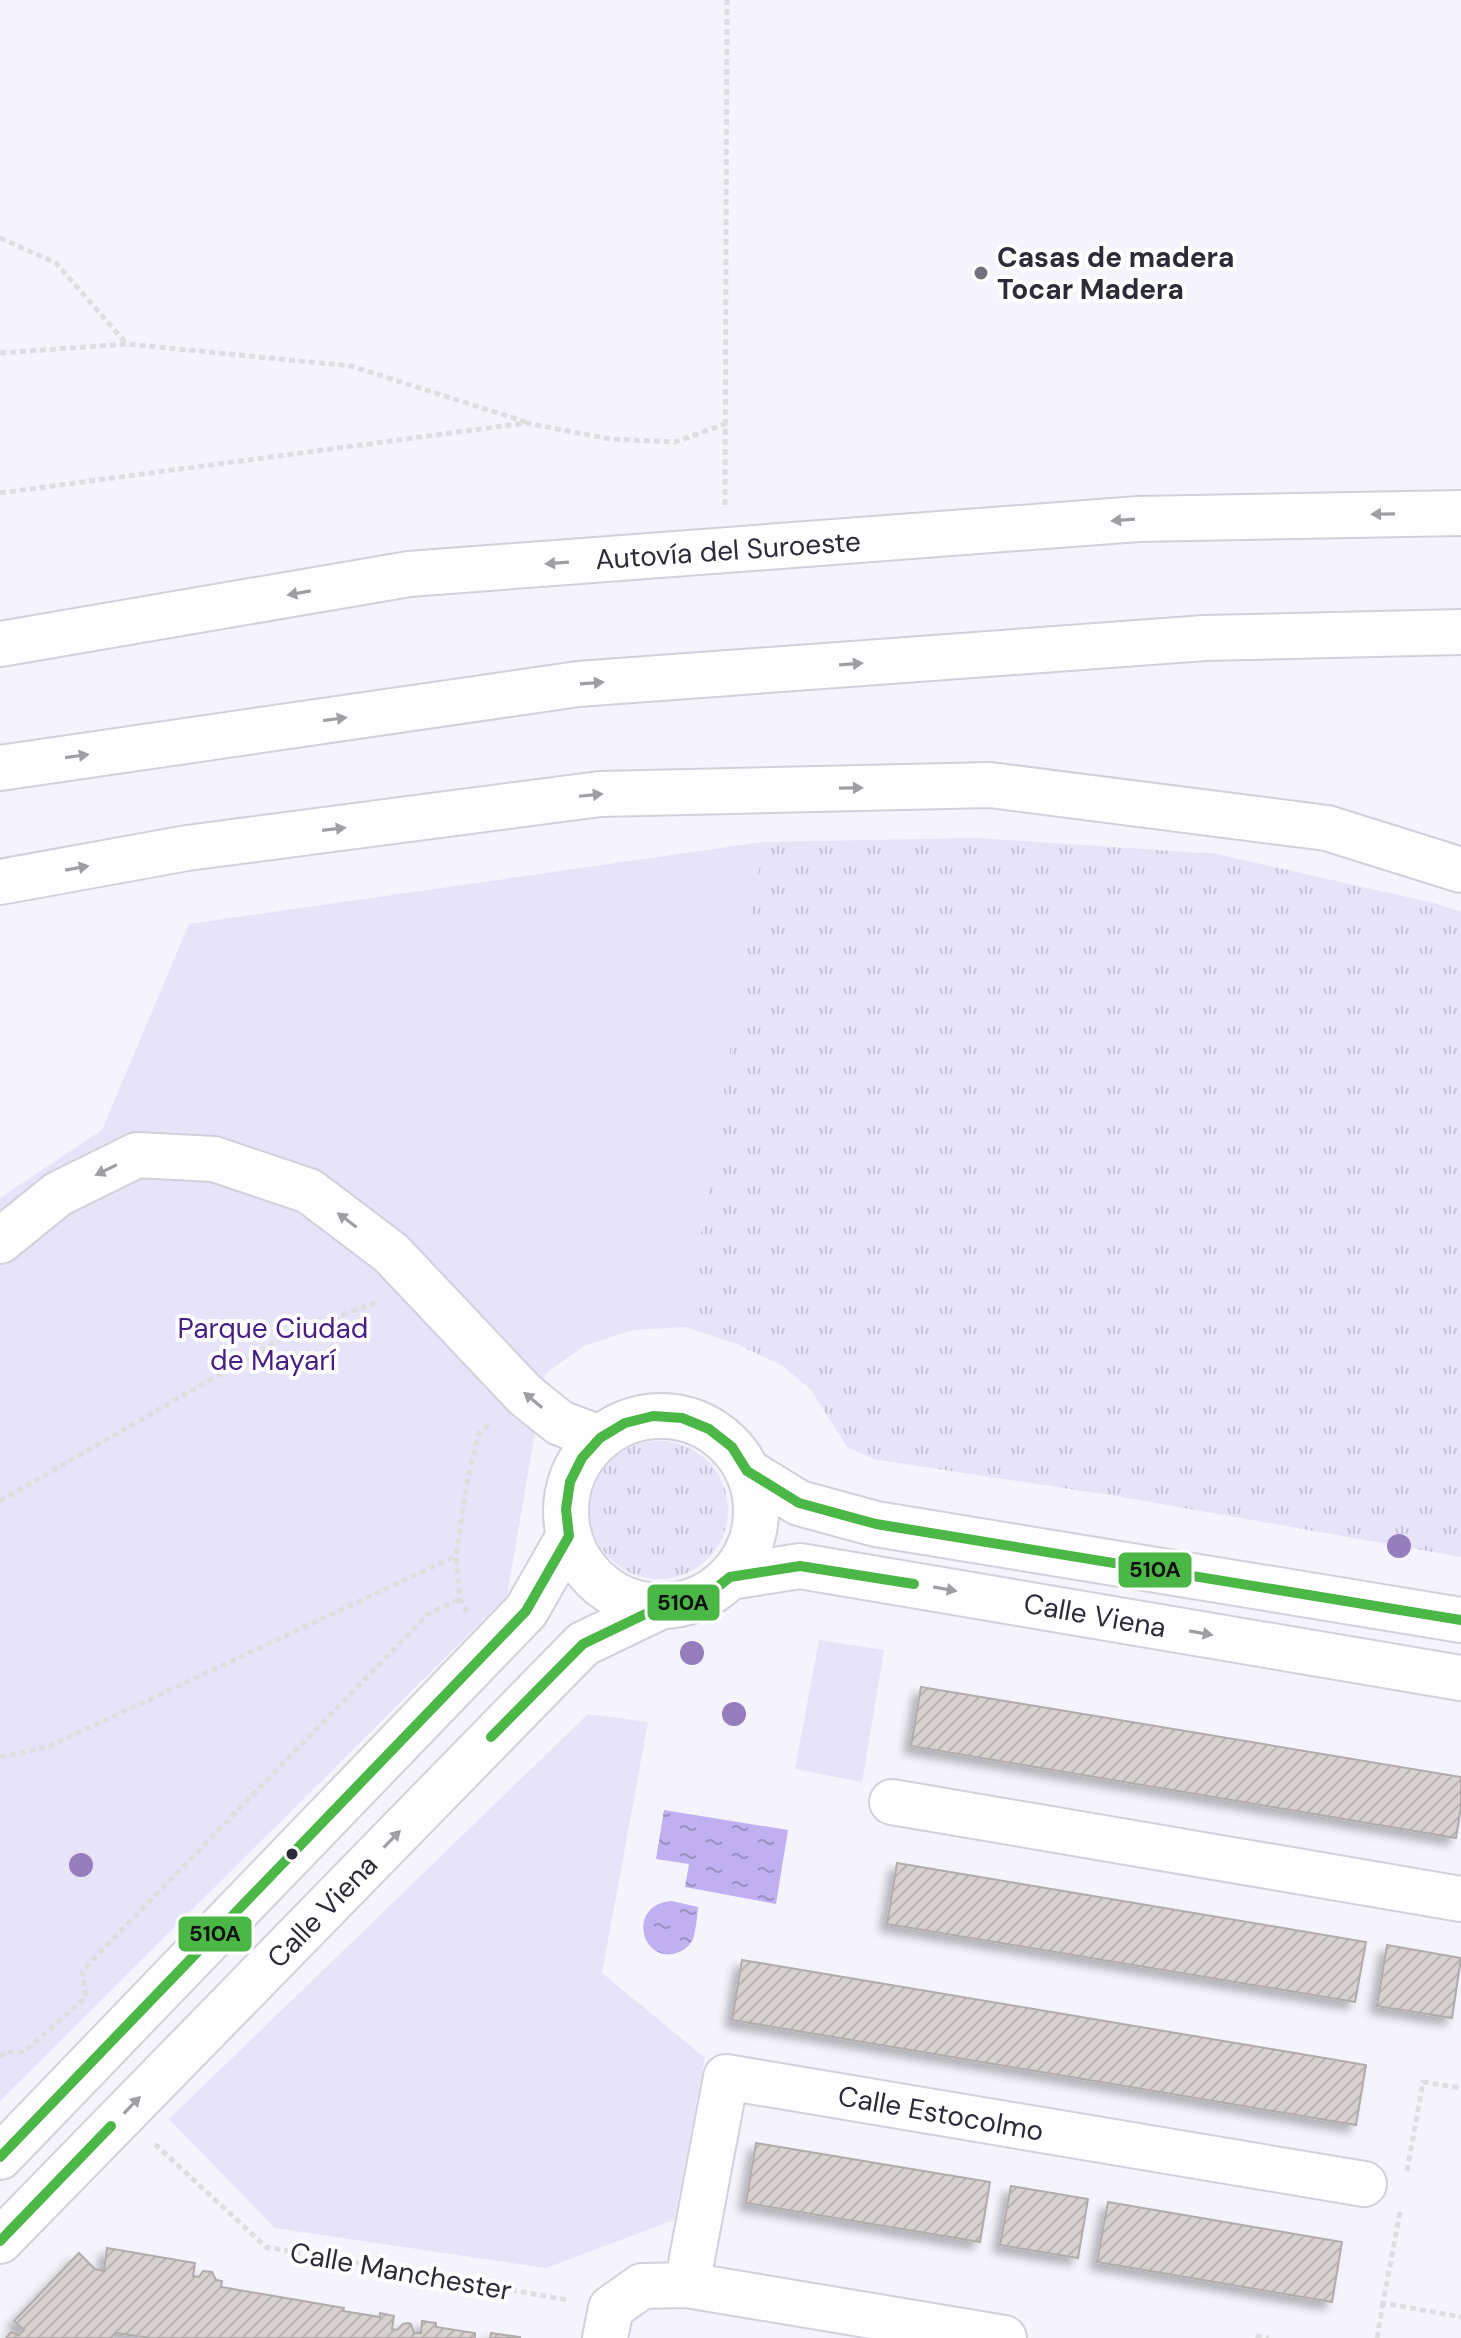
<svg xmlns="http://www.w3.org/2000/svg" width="1461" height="2338" viewBox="0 0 1461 2338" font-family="'DM Sans',sans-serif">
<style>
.grass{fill:url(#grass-tufts)}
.park{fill:#e7e3f9}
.water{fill:url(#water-ripples)}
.building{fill:url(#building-hatch);stroke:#b1acab;stroke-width:2;filter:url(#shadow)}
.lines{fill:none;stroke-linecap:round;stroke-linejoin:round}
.minor-casing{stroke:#d3d0db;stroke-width:48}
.motorway-casing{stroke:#d3d0db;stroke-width:48}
.path{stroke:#dedee0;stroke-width:5;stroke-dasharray:6 4;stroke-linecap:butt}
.minor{stroke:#fefdff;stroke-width:44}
.motorway{stroke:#fefdff;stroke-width:44}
.bus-1-casing{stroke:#fff;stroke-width:16}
.bus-1{stroke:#4ab747;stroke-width:10}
.tree{fill:#957ebb}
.oneway{fill:#a09ea5}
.poi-dot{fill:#73717d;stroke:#fff;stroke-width:3}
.bus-dot{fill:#2d2b38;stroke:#fff;stroke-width:3}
.labels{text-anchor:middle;stroke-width:8;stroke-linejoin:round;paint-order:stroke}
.poi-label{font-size:28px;font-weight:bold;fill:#2d2b38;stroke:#fff;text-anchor:start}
.street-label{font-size:28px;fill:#2d2b38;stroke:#fff}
.park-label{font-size:28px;fill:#461e86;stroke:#fff}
.line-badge{stroke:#fff;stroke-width:3}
.pale-badge-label{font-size:22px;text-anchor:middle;font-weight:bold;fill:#111}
</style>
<defs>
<pattern id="grass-tufts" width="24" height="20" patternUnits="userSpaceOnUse" patternTransform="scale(2)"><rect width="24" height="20" fill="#e7e3f9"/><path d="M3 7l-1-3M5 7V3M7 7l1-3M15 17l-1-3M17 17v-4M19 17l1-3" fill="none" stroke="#c6c3d6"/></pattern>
<pattern id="water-ripples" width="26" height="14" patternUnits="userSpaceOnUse" patternTransform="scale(2)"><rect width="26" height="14" fill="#c0aff1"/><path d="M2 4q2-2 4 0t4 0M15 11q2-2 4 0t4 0" fill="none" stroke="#9c8fc4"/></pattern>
<pattern id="building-hatch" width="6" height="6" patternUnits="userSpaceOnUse" patternTransform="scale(2)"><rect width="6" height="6" fill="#d7d1d0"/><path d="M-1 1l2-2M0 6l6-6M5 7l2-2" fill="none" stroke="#b9b4b3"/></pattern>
<filter id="shadow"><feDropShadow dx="-7" dy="7" stdDeviation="4" flood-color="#0004"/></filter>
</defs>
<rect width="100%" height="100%" fill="#f5f4fc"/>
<g class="grass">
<path d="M978 838 1217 854 1438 904 1461 912V1557L1122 1497 873 1459 847 1447 811 1390 783 1366 737 1344 686 1327 763 842Z"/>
<circle cx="659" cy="1510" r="69"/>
</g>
<g class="park">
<path d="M763 842 686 1327 632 1330 584 1346 545 1374 507 1596 0 2101V1198L102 1130 189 924Z"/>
<path d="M819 1640 884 1650 862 1782 795 1769Z"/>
<path d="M588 1714 648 1722 602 1973 705 2058 674 2220 546 2268 275 2228 169 2119Z"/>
</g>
<g class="water">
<path d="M664 1810 788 1830 776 1904 685 1887 689 1864 656 1859Z"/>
<path d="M672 1901 698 1907C697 1917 696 1930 693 1939 690 1945 685 1950 679 1952 642 1967 625 1904 672 1901Z"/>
</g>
<g class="building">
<path d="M921 1687 1461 1777V1807L1456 1838 911 1746Z"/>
<path d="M897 1863 1366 1942 1355 2002 887 1924Z"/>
<path d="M1387 1945 1461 1958 1452 2018 1377 2006Z"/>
<path d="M742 1960 1366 2065 1356 2125 732 2020Z"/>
<path d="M756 2143 990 2182 980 2242 746 2203Z"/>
<path d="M1011 2186 1088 2199 1078 2258 1000 2245Z"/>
<path d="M1108 2202 1342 2242 1332 2302 1097 2262Z"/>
<path d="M107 2248 195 2263 193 2276 199 2277 203 2271 212 2272 216 2280 222 2281 221 2287 344 2308 343 2311 380 2317V2313L394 2316 392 2329 397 2330 403 2324 408 2323 411 2324 414 2333H421L422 2321 436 2323V2327L475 2333V2338H151L116 2333 111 2338H6L11 2332 19 2335 24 2330 14 2321 79 2253 95 2269 104 2271Z"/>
<path d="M491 2333 520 2337V2338H490Z"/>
</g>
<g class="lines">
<g class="minor-casing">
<g id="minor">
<path d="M0 1241 58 1194 137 1155 214 1159 309 1191 391 1253 525 1395 560 1423 600 1438"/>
<circle cx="661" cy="1511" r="95"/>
<path d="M747 1471 799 1503 876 1524 1461 1620"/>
<path d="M730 1577 800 1566 1461 1678"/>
<path d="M892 1802 1461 1899"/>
<path d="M0 2157 526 1611 569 1536"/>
<path d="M0 2241 583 1644 662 1606"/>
<path d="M687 2285 726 2077 1364 2184"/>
<path d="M605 2338 611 2308 642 2286 687 2285 1004 2338"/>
</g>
</g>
<g class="motorway-casing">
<g id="motorway">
<path d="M0 644 409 574 1138 519 1461 513"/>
<path d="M0 768 578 684 1205 638 1461 632"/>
<path d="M0 882 187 848 600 794 990 785 1327 828 1461 870"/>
</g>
</g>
<g class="path">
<path d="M0 238 56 263 126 343"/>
<path d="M0 353 127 344 351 366 526 422"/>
<path d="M0 493 526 423 610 439 675 442 725 424"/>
<path d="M725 505 727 0"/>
<path d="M0 1501 288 1335 377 1302"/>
<path d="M467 1612 460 1599 456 1556 468 1477 479 1433 491 1423"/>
<path d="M0 1757 48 1747 456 1556"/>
<path d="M0 2057 5 2052H24L86 1997 82 1971 428 1614 460 1599"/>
<path d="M155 2144 266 2247 568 2300"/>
<path d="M1407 2171 1423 2082 1461 2088"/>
<path d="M1400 2212 1383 2303 1461 2317"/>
<path d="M1258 2338V2336L1269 2338"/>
<path d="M1377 2338 1383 2303"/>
</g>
<use href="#minor" class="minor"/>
<use href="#motorway" class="motorway"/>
<g class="bus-1-casing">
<g id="bus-1">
<path d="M491 1737 583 1644 662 1606 687 1602 710 1593 730 1577 800 1566 914 1584"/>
<path d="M0 2157 526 1611 569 1536 566 1509 570 1482 582 1458 600 1438 625 1423 653 1416 682 1418 709 1429 732 1447 747 1471 799 1503 876 1524 1461 1620"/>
<path d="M0 2241 111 2126"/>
</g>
</g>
<use href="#bus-1" class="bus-1"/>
</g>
<g class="tree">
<circle cx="1399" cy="1546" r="12"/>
<circle cx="692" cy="1653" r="12"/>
<circle cx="734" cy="1714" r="12"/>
<circle cx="81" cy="1865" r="12"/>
</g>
<defs><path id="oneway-solid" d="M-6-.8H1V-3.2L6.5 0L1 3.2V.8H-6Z" transform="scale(2)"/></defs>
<g class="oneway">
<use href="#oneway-solid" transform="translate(1383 514) rotate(179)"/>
<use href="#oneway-solid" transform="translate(1123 520) rotate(176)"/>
<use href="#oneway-solid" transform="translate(557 563) rotate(176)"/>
<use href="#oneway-solid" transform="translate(299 593) rotate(170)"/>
<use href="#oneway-solid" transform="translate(851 664) rotate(-4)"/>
<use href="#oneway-solid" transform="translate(592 683) rotate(-4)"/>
<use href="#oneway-solid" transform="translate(335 719) rotate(-8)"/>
<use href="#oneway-solid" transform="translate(77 756) rotate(-8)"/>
<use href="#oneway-solid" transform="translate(851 788) rotate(-1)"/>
<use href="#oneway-solid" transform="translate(591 795) rotate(-6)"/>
<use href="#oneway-solid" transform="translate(334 829) rotate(-7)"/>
<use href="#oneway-solid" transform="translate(77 868) rotate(-10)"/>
<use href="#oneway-solid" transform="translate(106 1170) rotate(154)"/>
<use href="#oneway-solid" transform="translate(347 1220) rotate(-143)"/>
<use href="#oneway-solid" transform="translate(533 1400) rotate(-140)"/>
<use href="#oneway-solid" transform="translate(945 1589) rotate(10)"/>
<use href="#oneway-solid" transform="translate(1201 1633) rotate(10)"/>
<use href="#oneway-solid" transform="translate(392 1839) rotate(-46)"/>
<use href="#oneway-solid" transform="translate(132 2105) rotate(-46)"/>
</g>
<circle class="poi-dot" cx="981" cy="273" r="8"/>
<circle class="bus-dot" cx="292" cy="1854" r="7"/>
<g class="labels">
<g class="poi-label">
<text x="997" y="267">Casas de madera<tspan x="997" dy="32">Tocar Madera</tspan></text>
</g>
<g class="street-label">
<text transform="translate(728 550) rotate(-4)" y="10">Autovía del Suroeste</text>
<text transform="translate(1095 1615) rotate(10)" y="10">Calle Viena</text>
<text transform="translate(322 1911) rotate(-46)" y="10">Calle Viena</text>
<text transform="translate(941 2113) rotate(10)" y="10">Calle Estocolmo</text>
<text transform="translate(401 2271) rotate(10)" y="10">Calle Manchester</text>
</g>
<g class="park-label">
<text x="273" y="1338">Parque Ciudad<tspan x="273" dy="32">de Mayarí</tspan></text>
</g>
</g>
<g class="line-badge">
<rect x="1117" y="1551" width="76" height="38" rx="8" fill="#4ab747"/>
<rect x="646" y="1583" width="75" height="39" rx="8" fill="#4ab747"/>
<rect x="177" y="1915" width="76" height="38" rx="8" fill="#4ab747"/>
</g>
<g class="pale-badge-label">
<text x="1155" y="1577">510A</text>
<text x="683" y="1610">510A</text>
<text x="215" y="1941">510A</text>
</g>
</svg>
